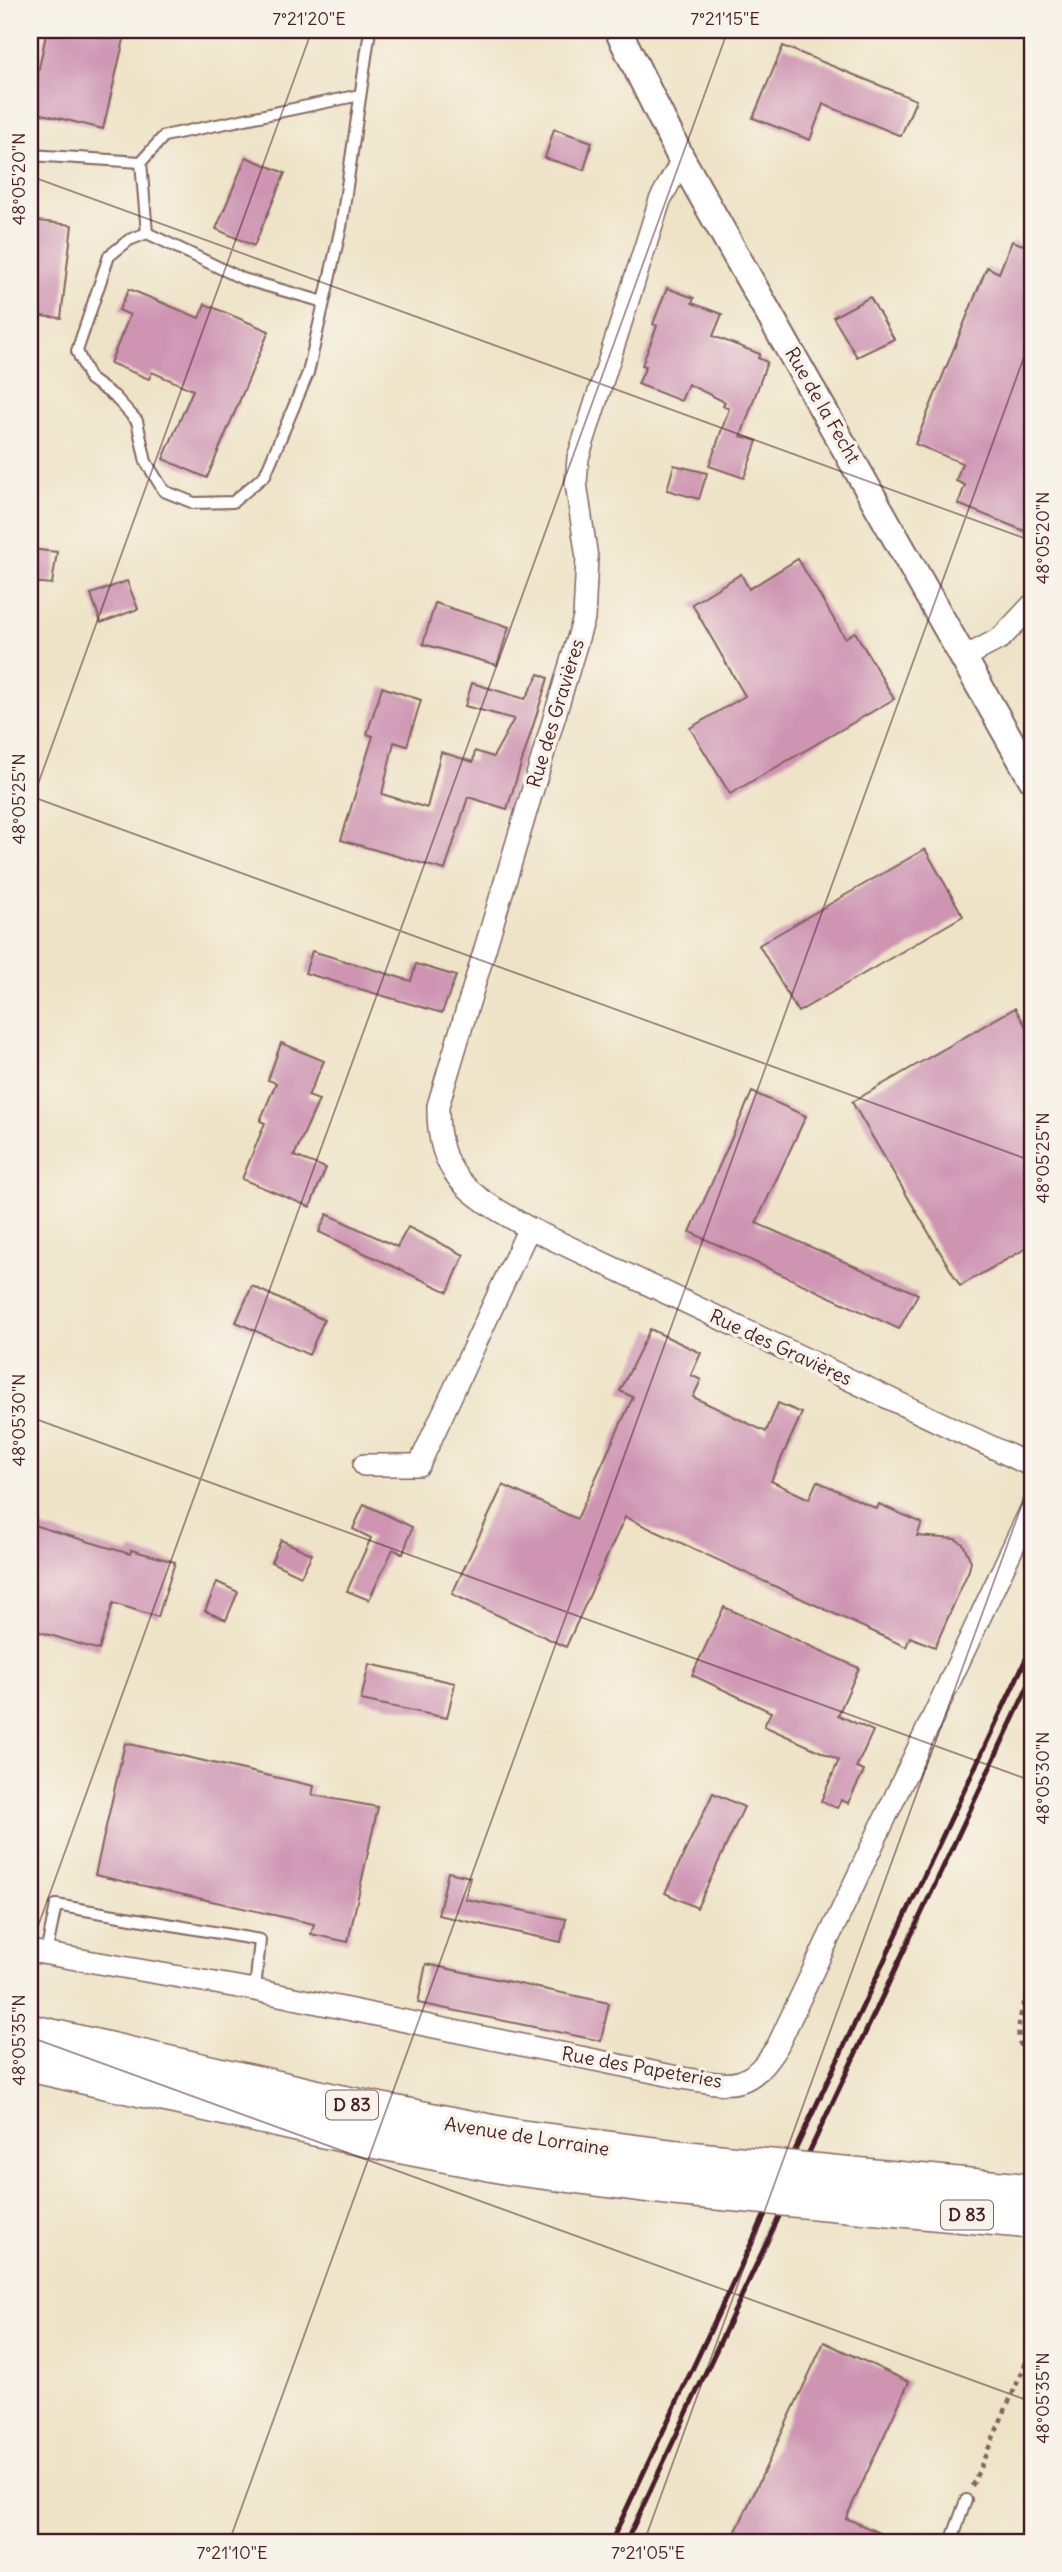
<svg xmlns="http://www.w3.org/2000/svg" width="1062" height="2572" viewBox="0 0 1062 2572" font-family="Delius,sans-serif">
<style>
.building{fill:#ce94b2}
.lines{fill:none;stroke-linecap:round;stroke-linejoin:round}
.service-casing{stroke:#836461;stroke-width:14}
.minor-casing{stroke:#836461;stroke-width:24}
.tertiary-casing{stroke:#836461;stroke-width:30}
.primary-casing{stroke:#836461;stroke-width:38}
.path{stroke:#836461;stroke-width:4.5;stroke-dasharray:5 5;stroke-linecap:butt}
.service{stroke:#fff;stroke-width:10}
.minor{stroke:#fff;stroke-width:21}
.tertiary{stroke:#fff;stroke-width:26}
.primary{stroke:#fff;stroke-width:35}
.rail{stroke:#4a1f2b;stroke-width:5}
.primary-bridge-casing{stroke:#836461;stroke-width:38;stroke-linecap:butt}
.primary-bridge{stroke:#fff;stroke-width:35}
.ticks{fill:none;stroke:#4a1f2b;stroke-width:2;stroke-opacity:0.45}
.labels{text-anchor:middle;stroke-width:7;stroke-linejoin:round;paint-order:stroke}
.shield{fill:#f7f3e8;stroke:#7e5f64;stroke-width:2}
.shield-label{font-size:18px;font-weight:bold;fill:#4a1f2b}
.street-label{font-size:19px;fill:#4a1f2b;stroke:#f7f3e8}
.neatline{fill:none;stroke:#4a1f2b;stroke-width:2.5}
.ticks-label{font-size:18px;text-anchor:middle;fill:#4a1f2b}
</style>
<rect width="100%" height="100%" fill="#f7f3e8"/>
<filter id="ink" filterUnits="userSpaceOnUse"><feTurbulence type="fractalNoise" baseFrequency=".0143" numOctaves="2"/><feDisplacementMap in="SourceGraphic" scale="14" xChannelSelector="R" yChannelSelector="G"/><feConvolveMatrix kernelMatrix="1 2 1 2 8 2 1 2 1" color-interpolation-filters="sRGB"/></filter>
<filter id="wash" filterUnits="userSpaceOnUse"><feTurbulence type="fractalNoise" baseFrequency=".00686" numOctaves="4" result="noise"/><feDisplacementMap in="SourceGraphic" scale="28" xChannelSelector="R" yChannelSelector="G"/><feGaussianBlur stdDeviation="1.57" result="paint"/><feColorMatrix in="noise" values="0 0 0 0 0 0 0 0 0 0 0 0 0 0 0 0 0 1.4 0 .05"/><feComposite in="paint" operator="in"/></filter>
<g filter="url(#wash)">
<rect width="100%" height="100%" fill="#eee3c6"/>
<g id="blocks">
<g class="building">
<path d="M47 30H106L125 35 103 129 30 111Z"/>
<path d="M783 46 916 100 901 136 823 104 810 140 753 118Z"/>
<path d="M554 129 592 142 584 170 545 158Z"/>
<path d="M246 157 285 173 254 246 216 229Z"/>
<path d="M30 220 72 225 61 318 30 315Z"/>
<path d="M1012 241 1032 248V534L958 504 965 485 956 481 962 463 915 444 987 267 999 273Z"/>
<path d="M667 288 694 298 692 303 722 314 713 336 760 354 758 358 767 362 741 436 757 441 744 478 709 466 729 409 723 406 725 402 688 384 681 401 638 384 646 366 642 365 657 326 653 324Z"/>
<path d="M129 289 199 318 205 304 269 331 207 478 163 459 193 390 152 372 149 379 110 363 130 315 119 310Z"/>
<path d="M870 297 894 339 857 357 833 317Z"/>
<path d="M674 465 707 473 699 499 667 490Z"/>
<path d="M30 549 57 552 52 584 30 582Z"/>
<path d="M798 559 845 638 855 632 894 699 730 794 690 728 745 696 692 604 741 574 749 589Z"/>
<path d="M127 581 138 609 101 623 91 594Z"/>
<path d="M435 603 509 627 497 665 423 644Z"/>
<path d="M539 674 548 678 507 809 468 797 445 870 341 840 373 736 367 734 382 687 421 700 407 746 394 742 382 794 427 808 441 752 473 762 475 751 493 757 514 719 465 706 472 683 525 699Z"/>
<path d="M925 849 963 916 798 1012 759 945Z"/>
<path d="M312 951 411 981 416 964 456 976 442 1013 305 973Z"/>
<path d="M1015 1008 1032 1037V1245L960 1286 852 1102Z"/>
<path d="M281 1043 324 1061 308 1096 319 1100 294 1156 326 1168 310 1207 242 1179 265 1123 260 1121 276 1083 268 1080Z"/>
<path d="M752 1092 806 1116 756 1223 918 1294 899 1329 690 1232Z"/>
<path d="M327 1214 397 1247 408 1227 464 1255 448 1292 319 1232Z"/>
<path d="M252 1286 324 1320 309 1355 236 1322Z"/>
<path d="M650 1329 701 1353 691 1375 701 1380 693 1397 766 1432 778 1403 802 1413 771 1481 809 1499 817 1481 877 1509 879 1504 922 1523 917 1536 955 1539 963 1544 971 1561 969 1570 935 1647 910 1637 906 1647 625 1517 566 1647 452 1594 503 1485 577 1519 633 1397 620 1391Z"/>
<path d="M364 1504 412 1527 403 1554 393 1549 369 1600 347 1591 371 1538 353 1529Z"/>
<path d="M30 1524 130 1554 131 1550 175 1562 158 1617 113 1603 99 1650 30 1629Z"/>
<path d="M281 1540 312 1554 301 1576 271 1562Z"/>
<path d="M217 1582 238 1592 226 1620 205 1611Z"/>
<path d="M724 1607 859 1668 838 1715 873 1731 856 1768 864 1771 848 1803 841 1800 837 1808 821 1801 839 1760 764 1726 771 1712 692 1675Z"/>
<path d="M369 1664 455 1683 447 1718 361 1700Z"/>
<path d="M125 1743 314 1786 312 1795 378 1807 348 1942 311 1934 314 1924 95 1875Z"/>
<path d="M713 1793 744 1807 697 1908 665 1893Z"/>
<path d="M448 1872 470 1877 465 1899 566 1919 561 1942 438 1915Z"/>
<path d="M426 1964 609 2003 601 2041 418 2003Z"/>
<path d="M824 2342 909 2382 846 2518 899 2542H731Z"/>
</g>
</g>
</g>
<g filter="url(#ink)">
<use href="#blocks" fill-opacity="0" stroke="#836461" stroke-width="2"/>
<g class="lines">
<g class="service-casing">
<g id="service">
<path d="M30 155 141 162"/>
<path d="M147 233 141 162 164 136 360 95"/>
<path d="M324 302 243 279 147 233 129 240 109 256 77 351 90 379 114 396 137 421 146 462 164 491 194 503 233 502 265 475 308 373 341 227 370 30"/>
<path d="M46 1954 56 1905 260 1940 255 1990"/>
<path d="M951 2542 966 2500"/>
</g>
</g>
<g class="minor-casing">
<g id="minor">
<path d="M682 160 660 200 578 458 576 483 587 558 584 618 438 1106C437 1179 471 1195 529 1228L1032 1466"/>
<path d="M965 657 1001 638 1032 605"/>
<path d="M364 1465H419L529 1228"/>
<path d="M30 1951 255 1990 682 2078C732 2086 749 2092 778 2045L1032 1507"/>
</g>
</g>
<g class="tertiary-casing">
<path id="tertiary" d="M618 30 682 160 1032 779"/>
</g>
<g class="primary-casing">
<g id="primary">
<path d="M30 2032 341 2103 515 2137 678 2158"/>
<path d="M30 2064 337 2133 510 2167 674 2188"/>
<path d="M905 2180 1032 2192"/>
<path d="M901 2209 1032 2221"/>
</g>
</g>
<g class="path">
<path d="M1032 1984C1020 2011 1009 2041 1032 2066"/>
<path d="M972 2486 1032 2349"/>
</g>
<use href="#service" class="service"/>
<use href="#minor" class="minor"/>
<use href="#tertiary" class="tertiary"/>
<use href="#primary" class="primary"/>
<g class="rail">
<path d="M611 2542 1032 1646"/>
<path d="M626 2542 1032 1678"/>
</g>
<g class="primary-bridge-casing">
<g id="primary-bridge">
<path d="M678 2158 905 2180"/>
<path d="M674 2188 901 2209"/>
</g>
</g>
<use href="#primary-bridge" class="primary-bridge"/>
</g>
</g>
<path class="ticks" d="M30 176 1032 541M30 796 1032 1161M30 806 312 30M30 1417 1032 1781M30 1948 728 30M30 2037 1032 2402M229 2542 1032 335M644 2542 1032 1477"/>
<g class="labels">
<g class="shield">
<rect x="326" y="2090.5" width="52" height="29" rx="5"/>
<rect x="941" y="2200.5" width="52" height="29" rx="5"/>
</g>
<g class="shield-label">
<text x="352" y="2111">D 83</text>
<text x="967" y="2221">D 83</text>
</g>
<g class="street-label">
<text transform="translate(823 405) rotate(60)" y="7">Rue de la Fecht</text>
<text transform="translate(555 713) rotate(-73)" y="7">Rue des Gravières</text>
<text transform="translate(781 1347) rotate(25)" y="7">Rue des Gravières</text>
<text transform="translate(642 2067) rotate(10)" y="7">Rue des Papeteries</text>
<text transform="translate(527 2136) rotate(9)" y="7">Avenue de Lorraine</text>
</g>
</g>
<rect width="1062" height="2572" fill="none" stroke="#f7f3e8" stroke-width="77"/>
<rect x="38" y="38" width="986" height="2496" class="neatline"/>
<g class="ticks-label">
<text x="309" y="25">7°21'20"E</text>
<text x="725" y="25">7°21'15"E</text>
<text transform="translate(19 179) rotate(-90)" y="6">48°05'20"N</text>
<text transform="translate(1043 538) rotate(-90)" y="6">48°05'20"N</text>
<text transform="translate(19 799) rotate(-90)" y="6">48°05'25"N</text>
<text transform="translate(1043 1158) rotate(-90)" y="6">48°05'25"N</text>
<text transform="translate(19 1420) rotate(-90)" y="6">48°05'30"N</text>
<text transform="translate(1043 1778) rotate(-90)" y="6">48°05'30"N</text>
<text transform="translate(19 2040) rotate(-90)" y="6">48°05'35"N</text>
<text transform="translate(1043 2398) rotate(-90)" y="6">48°05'35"N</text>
<text x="232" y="2559">7°21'10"E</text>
<text x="648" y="2559">7°21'05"E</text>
</g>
</svg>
